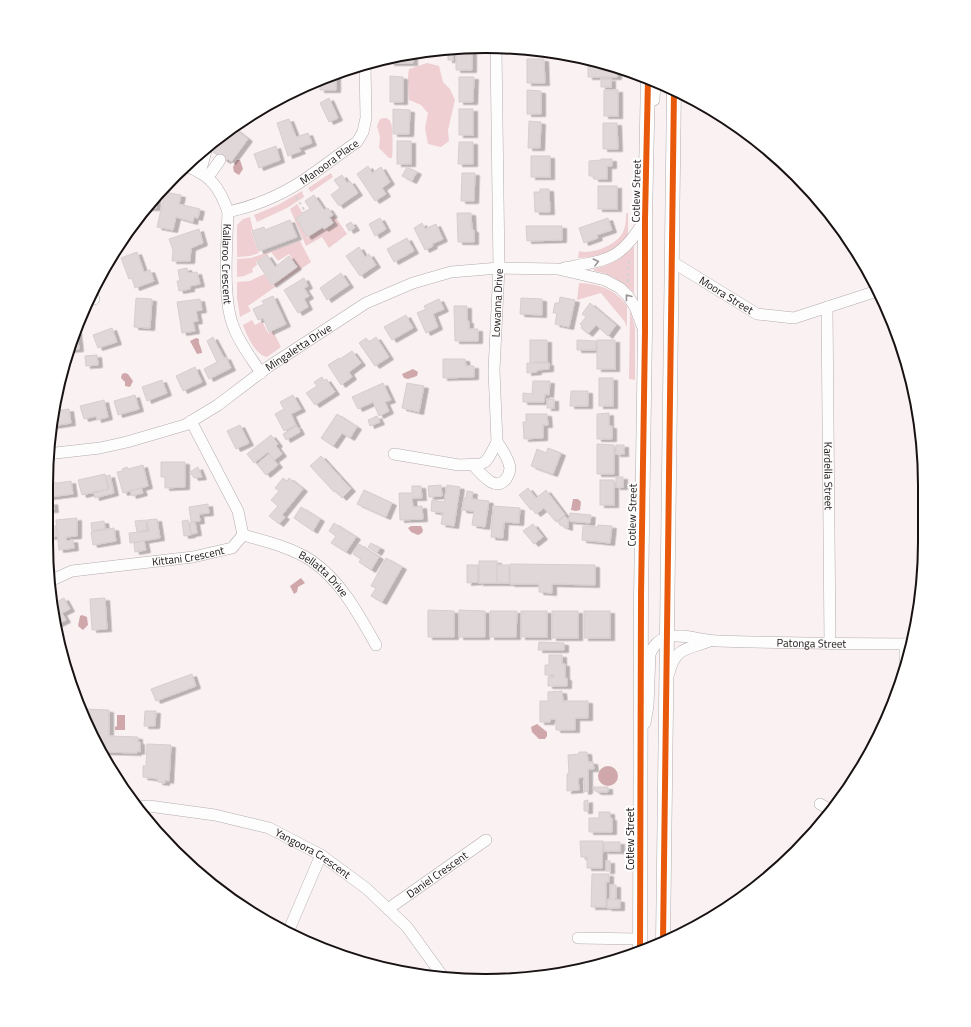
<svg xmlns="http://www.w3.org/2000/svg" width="971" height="1027" viewBox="0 0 971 1027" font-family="'Titillium Web',sans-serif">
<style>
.green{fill:#efcfd1}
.water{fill:#d0a7aa}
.building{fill:#dfd7d8;stroke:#d6cecf;filter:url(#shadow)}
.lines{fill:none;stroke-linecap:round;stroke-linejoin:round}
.minor-casing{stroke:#b4acad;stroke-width:12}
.major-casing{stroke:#b4acad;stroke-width:15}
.path{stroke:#d4d2d2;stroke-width:2;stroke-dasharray:3 3;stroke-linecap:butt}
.minor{stroke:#fefdfd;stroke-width:11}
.major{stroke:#fefdfd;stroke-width:14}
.cycleway-casing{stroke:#fff;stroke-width:8}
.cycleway{stroke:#e8590c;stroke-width:6}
.oneway{stroke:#979393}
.labels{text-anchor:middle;stroke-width:4;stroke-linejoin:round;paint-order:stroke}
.street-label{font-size:11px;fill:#191212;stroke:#fff}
.rim{fill:none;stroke:#191212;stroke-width:2}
</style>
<defs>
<filter id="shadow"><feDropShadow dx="4.5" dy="2.5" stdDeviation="0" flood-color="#0004"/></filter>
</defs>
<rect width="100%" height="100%" fill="#faf1f2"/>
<g class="green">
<path d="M427 63 439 66 443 82 450 89 455 100 448 130 449 141 441 147 428 144 425 128 428 113 421 105 409 100 408 76 409 69Z"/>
<path d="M384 118C388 118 390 120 391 123 393 128 393 154 392 158H389L379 148 380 137 377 126 380 119Z"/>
<path d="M331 173 333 177 311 192 308 188Z"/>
<path d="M302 191 304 197 287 208 257 222 254 215 278 205Z"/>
<path d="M297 204 302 212V214L296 218 307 238 322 228 324 230 334 223 331 218 334 215 347 234 329 248 322 237 306 246 290 209Z"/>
<path d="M626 213H628V236L616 249 599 257 578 258 579 251C592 255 617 245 623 232 626 226 626 219 626 213Z"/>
<path d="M250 217 253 230 251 231 259 253 250 256 237 257V225L243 219Z"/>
<path d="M300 241 311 262 248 306 251 311 240 317 237 298V282L250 281 264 274 272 286 298 267 289 254 278 261 271 252 256 262 257 265 252 269 253 272 244 276 237 277V259L251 258Z"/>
<path d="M634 246V293C623 282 610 273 594 271V269C611 265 622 258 634 246Z"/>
<path d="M579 283C599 284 615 289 627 306V325L626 326 625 322 601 293 577 300Z"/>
<path d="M630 311 635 327V380L629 379Z"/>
<path d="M252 320 255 325 262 321 268 333 273 331 281 347 267 357C255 354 247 336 243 325Z"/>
</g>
<g class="water">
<path d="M237 160H240L243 169 239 175 234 172 233 167Z"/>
<path d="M196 338 199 339C198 345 202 347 202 353L197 354 190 341Z"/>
<path d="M413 369 418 372 417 376 408 379 404 378 402 374Z"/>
<path d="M125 373 128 374 133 381 130 387 125 386V382L121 378 122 374Z"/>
<path d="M573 499H578L581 502 580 510 576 511 571 510Z"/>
<path d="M411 526H421L423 530 422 533 418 535 411 532 408 528Z"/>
<path d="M301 578 305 583 298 587 297 592 294 594 290 586Z"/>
<path d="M82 615 87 617 88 625 83 630 78 626 80 616Z"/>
<path d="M117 715H125V730H115V727L117 726Z"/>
<path d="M537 724 547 732V736L545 739H539L532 732 531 727Z"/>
<circle cx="608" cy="776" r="10"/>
</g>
<g class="building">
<path d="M472 48V70H456V49Z"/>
<rect x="448" y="49" width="5" height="11"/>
<path d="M413 53V63H390V61H383Z"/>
<path d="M527 59H544L545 83H527Z"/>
<path d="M588 59 599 61 617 68V77H588Z"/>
<path d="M336 73V90H320V80Z"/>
<path d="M390 76 403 77V102H390Z"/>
<path d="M459 77H474L473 102H459Z"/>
<rect x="601" y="79" width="10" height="8"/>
<path d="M527 90 541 91V114H527Z"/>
<rect x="604" y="90" width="14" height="26"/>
<path d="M329 98 338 118 329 122 320 103Z"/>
<path d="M393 109 410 110 409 134H393Z"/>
<rect x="459" y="109" width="14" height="26"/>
<path d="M289 119 296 137 308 133 312 143 299 148 301 151 288 156 277 123Z"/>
<path d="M529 121 541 122 540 148H528Z"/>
<path d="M603 123H617L618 149H603Z"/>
<path d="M234 128 248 139 231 162 228 159 226 161 213 152 224 138 222 136Z"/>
<rect x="397" y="141" width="14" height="23"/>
<path d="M459 142H473V164H458Z"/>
<path d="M276 146 280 160 259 168 254 154Z"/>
<rect x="531" y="156" width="19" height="21"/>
<path d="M601 159H612V166H607V179H594V176H589V161L601 160Z"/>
<path d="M368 166 372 173 381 167 390 182 382 188 386 194 375 201 357 174Z"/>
<path d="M407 167 417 172 412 181 402 176Z"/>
<path d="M462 173H475L474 201H461Z"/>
<path d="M342 175 347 183 350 181 358 193 339 206 331 195 340 188 334 180Z"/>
<rect x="598" y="186" width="19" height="23"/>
<path d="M540 189H549L550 212H535L534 192H540Z"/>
<path d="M165 192 181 195 179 204 200 209 198 218 194 217 193 222 176 217 173 230 157 227Z"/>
<path d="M314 195 324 210 328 208 333 215 329 217 333 223 324 229 323 227 307 237 296 218 303 214 302 213 310 209 305 201Z"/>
<path d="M156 198V208H146Z"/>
<path d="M457 213H471L472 230H474V242H458Z"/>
<path d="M380 218 386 229 375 236 369 224Z"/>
<path d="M608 218 612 230 597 235 598 238 584 243 579 228Z"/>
<path d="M290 220 297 237 259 251 252 231 264 227 265 230Z"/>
<path d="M351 222 355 228 349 231 346 225Z"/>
<path d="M422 223 425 229 436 224 443 239 432 244 433 246 425 250 414 228Z"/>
<path d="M526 226H562V240L527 241Z"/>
<path d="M199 229 203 243 191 248 190 261H172L173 250 169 239Z"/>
<path d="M407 238 414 251 394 262 387 249Z"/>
<path d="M359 247 365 257 369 254 376 265 360 276 346 256Z"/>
<path d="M137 252 144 272 150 270 154 281 135 288 132 278 129 279 121 258Z"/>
<path d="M267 255 275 267 289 256 297 267 272 285 257 262Z"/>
<path d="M187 268 188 273 197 272 200 284 190 286V289L179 291 177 281H180L178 270Z"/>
<path d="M341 273 349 285 327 300 320 288Z"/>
<path d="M304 278 308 286 304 288 309 296 304 299 308 307 298 313 284 290Z"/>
<path d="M273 296 286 324 269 332 263 318 258 320 253 309 264 304 262 301Z"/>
<path d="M560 297 575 300 569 327 555 324 557 313H553L555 303H559Z"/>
<path d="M136 298 152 299 150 328 134 327Z"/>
<path d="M521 298 542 299V315L520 314Z"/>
<path d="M200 299 202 310 196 311 198 321 193 322 195 331 182 333 177 302Z"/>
<path d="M439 299 444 309 433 314 438 327 426 333 417 313 426 309 424 306Z"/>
<path d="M590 303 616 325 608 336 596 325 588 334 581 328 582 326 580 324 586 317 582 314Z"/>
<path d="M454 306H467V321H469V329H478V341H455Z"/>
<path d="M406 315 413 328 392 340 384 327Z"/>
<path d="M112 328 117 342 98 348 93 335Z"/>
<path d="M76 331H77L79 349 69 350Z"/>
<path d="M213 337 224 358 226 357 231 368 209 379 204 369 217 362 207 341Z"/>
<path d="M376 337 389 357 375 366 359 343 366 338 369 342Z"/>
<rect x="530" y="340" width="17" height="22"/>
<path d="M577 340 596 341V350H577Z"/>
<rect x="597" y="340" width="18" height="29"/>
<path d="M352 351 361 363 349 372 352 377 341 385 328 365 339 358 340 359Z"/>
<path d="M97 355 98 365 86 366 85 356Z"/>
<path d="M443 359H465L466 366H474V377L443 378Z"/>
<path d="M527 363H549V369L537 370V372L527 373Z"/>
<path d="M195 367 202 382 183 391 176 376Z"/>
<path d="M322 377 324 381 326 379 335 392 315 405 306 393 317 386 314 382Z"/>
<rect x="599" y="378" width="14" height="28"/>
<path d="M162 380 167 393 147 401 142 387Z"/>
<path d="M533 381H550L549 395 545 394 544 402H523V393L532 394Z"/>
<path d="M383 383 391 400 385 402 389 411 379 416 373 402 358 409 352 397Z"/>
<path d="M407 383 424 386 419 412 402 408Z"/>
<path d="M571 391H588V406H570Z"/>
<path d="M135 395 139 409 118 415 114 401Z"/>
<path d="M293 395 301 409 291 414 296 425 284 431 275 414 284 409 280 402Z"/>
<rect x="547" y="399" width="7" height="9"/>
<path d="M104 400 108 417 97 420 96 416 84 419 80 406Z"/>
<path d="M69 409 71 423 52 426 54 411Z"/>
<path d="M609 413V426H612V439H597V414Z"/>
<path d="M337 414 357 427 350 438 342 433 333 446 321 438Z"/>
<path d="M526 414H547L548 425H543V438L524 439 523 422H526Z"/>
<path d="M377 416 380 422 370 426 368 420Z"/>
<path d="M240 425 249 443 236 449 227 431Z"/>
<path d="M297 426 300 432 286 440 283 434Z"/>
<path d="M271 435 278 444 276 446 282 454 274 460 268 452 254 463 247 454Z"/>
<path d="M597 444 614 445V474H597Z"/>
<rect x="616" y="445" width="8" height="9"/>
<path d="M548 448 561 453 553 474 531 466 537 449 546 453Z"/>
<path d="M269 454 278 465 266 475 257 464Z"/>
<path d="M321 456 351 489 342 498 336 491 334 492 310 466Z"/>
<path d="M161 462H185V487L165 488V477H161Z"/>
<path d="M143 465 148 486 123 493 117 472 123 471 122 469 127 467 128 469Z"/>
<path d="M198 467 202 477 194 478 190 472Z"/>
<path d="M105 474 108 489 82 495 78 480Z"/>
<path d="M110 475 114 493 95 498 94 493 109 489 106 476Z"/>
<rect x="616" y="477" width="7" height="10"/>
<path d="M283 478 287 481 289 478 303 489 282 515 285 517 279 524 269 516 278 506 271 500 279 491 275 488Z"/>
<path d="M51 480V484L71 481 73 494 49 497 48 481Z"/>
<rect x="600" y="480" width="14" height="25"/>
<path d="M441 485 442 496 429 497 428 486Z"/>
<path d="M447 485 460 487 454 526 441 524 443 513 431 511 432 500 444 502Z"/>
<path d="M412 486H421L422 498H412L413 507 422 506 423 519 400 520 399 493H412Z"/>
<path d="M141 488 143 493 132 496 130 491Z"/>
<path d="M528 488 536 498 546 490 565 515 556 522 544 508 536 514 532 509 531 510 519 495Z"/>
<path d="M364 490 392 503 386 517 357 504Z"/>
<path d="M467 491 473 492 472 499 489 501 485 527 472 525 474 511 462 510 464 498H466Z"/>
<path d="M53 502 54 510H49V503Z"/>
<path d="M208 504 209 513 199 514 200 521 191 522 189 507Z"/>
<path d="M493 506 520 508 519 523 504 522 503 538 491 537Z"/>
<path d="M301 507 320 519 313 531 294 518Z"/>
<path d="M570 513 591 515 590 523 569 521Z"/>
<path d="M565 516 568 520V528L560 525 558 522Z"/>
<path d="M77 518V536L66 537V541L73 540 74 548 59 550 56 520Z"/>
<path d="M157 519 160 538 130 543 129 533 149 531 147 520Z"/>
<path d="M146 520 147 530 137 532 135 521Z"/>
<path d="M188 520 191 535 184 536 182 521Z"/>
<path d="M104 521 105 529 92 531 91 523Z"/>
<path d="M195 522 197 533 191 534 190 523Z"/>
<path d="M334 523 356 537 346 552 331 543 336 536 329 531Z"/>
<path d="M533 524 543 537 534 544 523 531Z"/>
<path d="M598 525 612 526 610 543 582 540 583 526 598 527Z"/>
<path d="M56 526 58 536 50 537V527Z"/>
<path d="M114 528 116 541 93 545 91 532Z"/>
<path d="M144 541 146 550 135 552 134 543Z"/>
<path d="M371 543 380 548 377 553 368 547Z"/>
<path d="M359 544 379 557 371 570 359 562 361 559 353 554Z"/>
<path d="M386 558 402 567 382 602 371 596 376 588 371 586Z"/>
<rect x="479" y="561" width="18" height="22"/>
<path d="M510 564 595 565V585L552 584V593L539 592V584H510Z"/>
<path d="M467 565H478V582L467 583Z"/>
<rect x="497" y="565" width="12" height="18"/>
<path d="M64 598 70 609 62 613 66 620 56 625 58 629 55 630 53 604Z"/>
<path d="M105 598 107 629 92 630 90 599Z"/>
<path d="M428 610 454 611V637H428Z"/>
<path d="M459 610 485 611V637H459Z"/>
<path d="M490 611H517L516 637H490Z"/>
<rect x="521" y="611" width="26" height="26"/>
<rect x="552" y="611" width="26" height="27"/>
<rect x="584" y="611" width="26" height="27"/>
<path d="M539 642 564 643V650H538Z"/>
<path d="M549 655H562V664H565V678H567V686H548V677H554V675H545V665H549Z"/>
<path d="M192 674 196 686 156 701 151 689Z"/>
<path d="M562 691 563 701H588V718H575V730H556V719H550V722H540V701H548V692Z"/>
<path d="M85 709 109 710V736L138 737V742H140V752L137 751V753L104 752V756L89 727V722L86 721 85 719Z"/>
<path d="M145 711H156L155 726H144Z"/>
<path d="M147 744 171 745 169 781 165 780V783L158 782V779L143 777V766H146Z"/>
<path d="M579 752H587L588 762H593L594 769H588V791L584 792V777L578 778 579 790 567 791V774H569L568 755 579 754Z"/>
<path d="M593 787H608V792H597L594 790Z"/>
<path d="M588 800V811H584V801Z"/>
<path d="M599 812H610V818H612V832H589V818H599Z"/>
<path d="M580 841H603L602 868H587V857H581Z"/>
<rect x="604" y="842" width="16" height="9"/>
<rect x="606" y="861" width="4" height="10"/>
<path d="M592 874H609V882H606V907H591Z"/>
<rect x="610" y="885" width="6" height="13"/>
<path d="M608 899 620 900V908H607Z"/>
</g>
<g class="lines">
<g class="minor-casing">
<g id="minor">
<path d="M654 100 655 82"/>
<path id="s1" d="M185 166C210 174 220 188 228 212 227 243 222 301 234 328 240 344 252 359 261 373"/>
<path d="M200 173 207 147"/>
<path d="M208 177 220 160"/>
<path id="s2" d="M228 212C251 207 276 197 296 185 317 172 336 156 357 142L363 132 366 118 365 64"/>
<path id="s3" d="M671 261 757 314 794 318 877 291"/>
<path d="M564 268C608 260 622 260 645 219"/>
<path d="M88 300 94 299"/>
<path id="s4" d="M827 307 830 644"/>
<path id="s5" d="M47 454 100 448 127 442 185 425 218 405 268 367 366 303 413 283 451 272 499 268 558 269 605 280 620 288 628 296 635 307 643 328"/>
<path id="s6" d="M394 454 459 465 480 464 485 462 489 457 497 442 494 370 499 268 496 48"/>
<path d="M473 465C481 473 495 493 506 479 508 476 510 472 510 468 509 459 502 449 497 442"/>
<path id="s7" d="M243 535C265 541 293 548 312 561 341 581 359 615 376 645"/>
<path id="s8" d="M52 580 72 571 193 557 232 548 243 535 238 511 191 421"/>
<path d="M905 664V644"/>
<path d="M669 673C676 646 687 650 710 641"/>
<path id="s9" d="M645 723 648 706 650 654C653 646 658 640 667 637 684 633 701 641 718 641 783 643 847 644 911 644"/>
<path d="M820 804 831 810"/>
<path id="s10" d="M138 807 149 806 215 815 269 828 321 855 367 889 407 927 444 978"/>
<path id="s11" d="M388 909 486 840"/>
<path d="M288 932 321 855"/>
<path d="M578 938 640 939"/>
</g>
</g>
<g class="major-casing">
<g id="major">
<path d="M663 941 674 89"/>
<path d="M640 952 641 596 645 332V219L648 79"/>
</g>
</g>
<g class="path">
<path d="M296 197 305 211"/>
<path d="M628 282 629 258"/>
</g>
<use href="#minor" class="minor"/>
<use href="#major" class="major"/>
<g class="cycleway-casing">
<g id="cycleway">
<path d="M663 941 674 89"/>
<path d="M640 952 641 596 645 332V219L648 79"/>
</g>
</g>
<use href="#cycleway" class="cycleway"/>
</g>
<defs><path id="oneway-chevron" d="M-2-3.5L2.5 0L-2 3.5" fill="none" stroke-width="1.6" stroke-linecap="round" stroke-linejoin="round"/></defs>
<g class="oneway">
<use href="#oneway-chevron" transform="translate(596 262) rotate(-14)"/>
<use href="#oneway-chevron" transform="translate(628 297) rotate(-128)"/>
</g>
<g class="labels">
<g class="street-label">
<text dy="4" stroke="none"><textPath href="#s2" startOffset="114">Manoora Place</textPath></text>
<text transform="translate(636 191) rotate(-89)" y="4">Cotlew Street</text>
<text dy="4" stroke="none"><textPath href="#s1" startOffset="118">Kallaroo Crescent</textPath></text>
<text dy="4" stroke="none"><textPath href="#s3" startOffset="65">Moora Street</textPath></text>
<text dy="4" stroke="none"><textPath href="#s6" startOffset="255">Lowanna Drive</textPath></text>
<text dy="4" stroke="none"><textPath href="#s5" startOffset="279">Mingaletta Drive</textPath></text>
<text dy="4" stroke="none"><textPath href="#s4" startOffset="169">Kardella Street</textPath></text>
<text transform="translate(632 515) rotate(-89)" y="4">Cotlew Street</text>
<text dy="4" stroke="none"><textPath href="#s8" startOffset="139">Kittani Crescent</textPath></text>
<text dy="4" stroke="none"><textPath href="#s7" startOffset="91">Bellatta Drive</textPath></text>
<text dy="4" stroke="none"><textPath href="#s9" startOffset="239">Patonga Street</textPath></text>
<text transform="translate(630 839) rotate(-90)" y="4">Cotlew Street</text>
<text dy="4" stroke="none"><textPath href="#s10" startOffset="184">Yangoora Crescent</textPath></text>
<text dy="4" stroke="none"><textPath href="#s11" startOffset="60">Daniel Crescent</textPath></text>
</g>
</g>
<path d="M0 0H971V1027H0ZM485 53H486A432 432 0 0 1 918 485V542A432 432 0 0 1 486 974H485A432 432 0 0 1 53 542V485A432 432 0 0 1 485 53Z" fill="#fff" fill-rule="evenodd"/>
<path class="rim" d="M485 53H486A432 432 0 0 1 918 485V542A432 432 0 0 1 486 974H485A432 432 0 0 1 53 542V485A432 432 0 0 1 485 53Z"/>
</svg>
